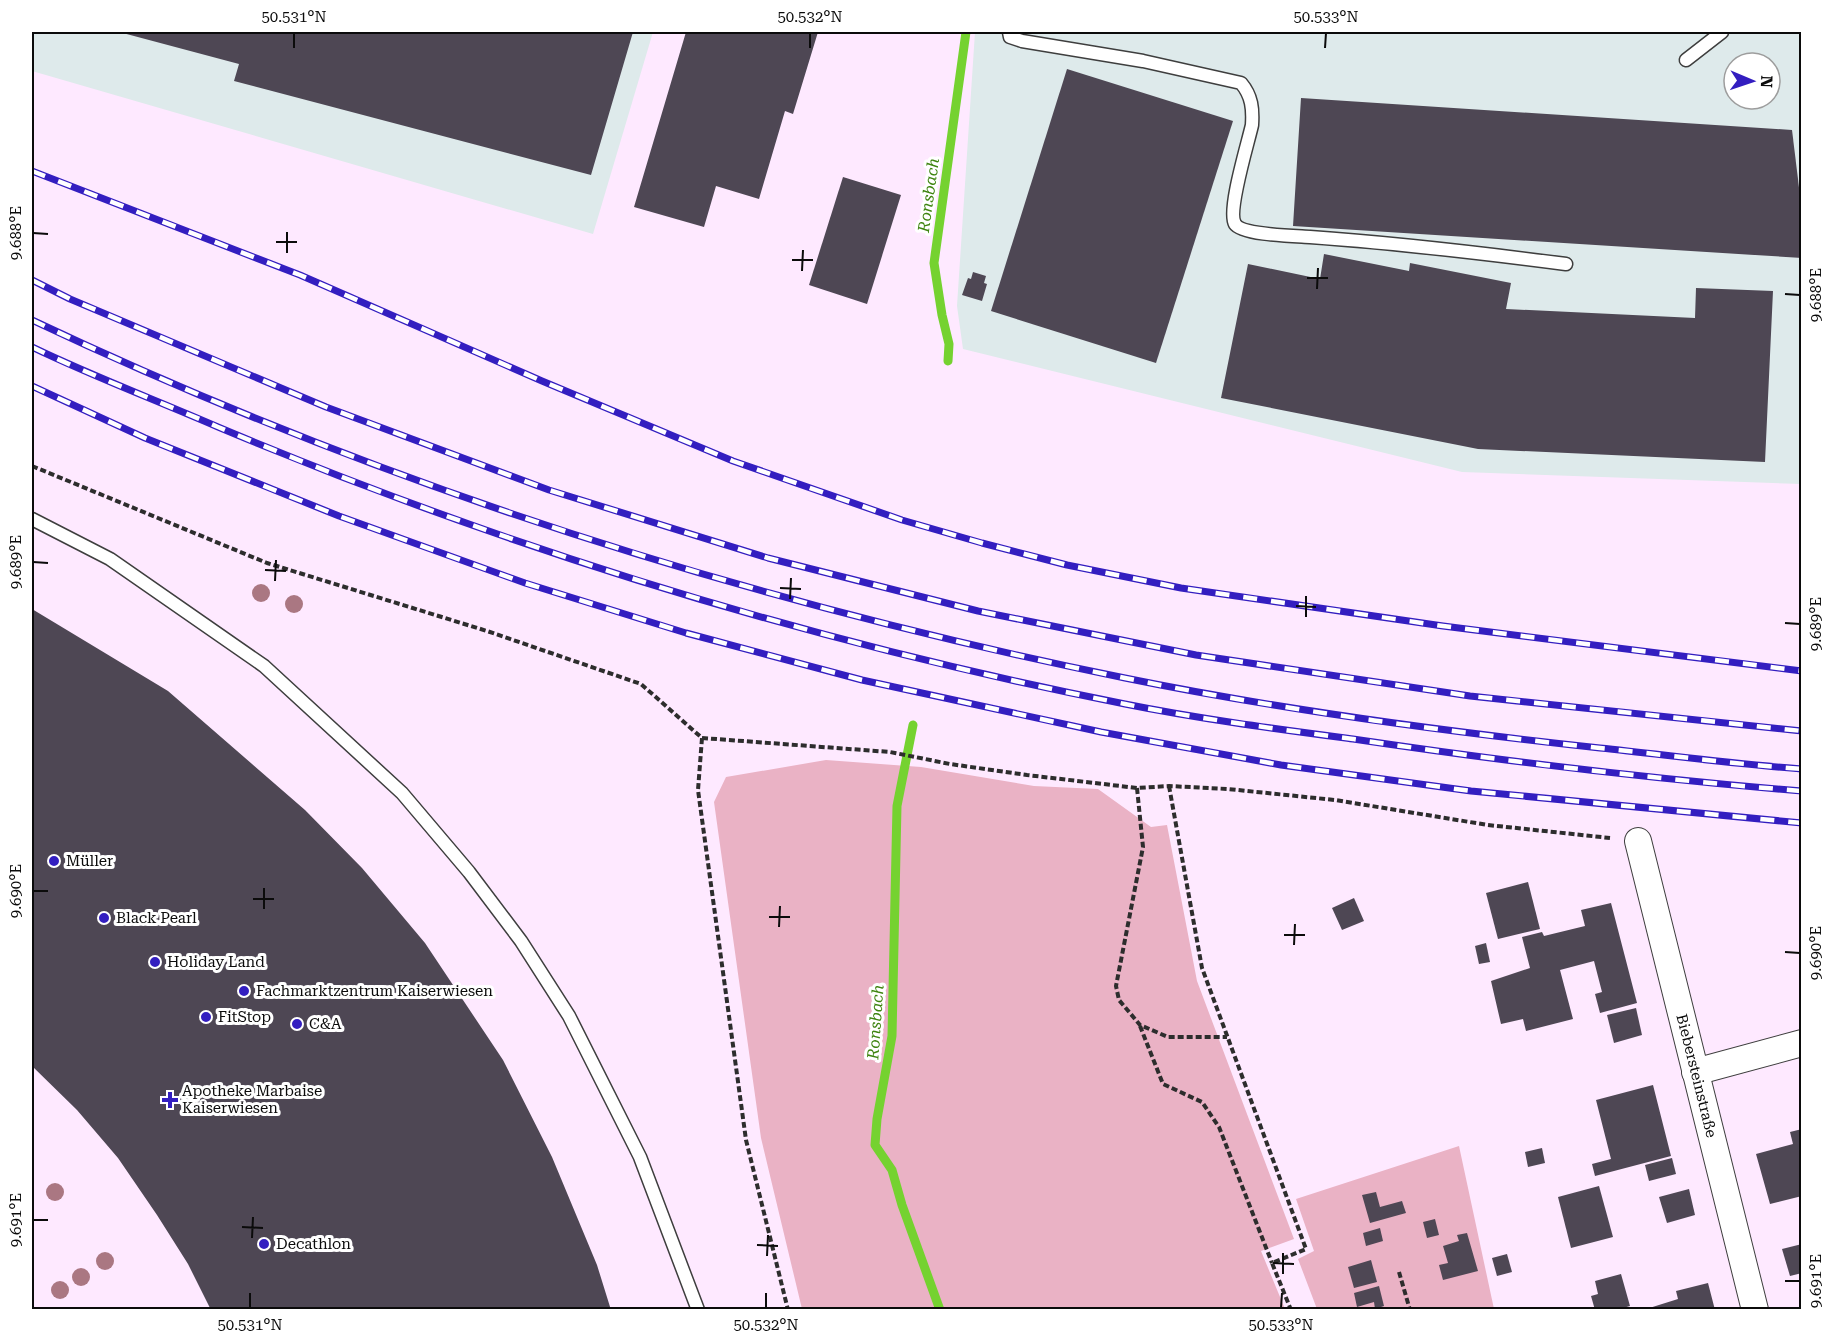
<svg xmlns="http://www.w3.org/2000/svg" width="1833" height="1341" font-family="'Roboto Serif',serif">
<rect width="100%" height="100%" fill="#fee9ff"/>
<g fill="#deeaeb" fill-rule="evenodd">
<path d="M32,32H653L593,234L32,71Z"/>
<path d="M975,32H1801V484L1462,472L963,349L957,306ZM1734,63H1770V99H1734Z"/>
</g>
<g fill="#eab2c5">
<path d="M826,760L921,767L1034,786L1098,789L1151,827L1167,825L1197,981L1294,1239L1261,1251L1285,1309H802L761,1138L714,802L726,777Z"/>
<path d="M1459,1146L1494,1309H1317L1298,1259L1314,1251L1296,1199Z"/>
</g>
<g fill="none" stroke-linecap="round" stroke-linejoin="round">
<g stroke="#75d230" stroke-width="9">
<path d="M948,361L949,344L942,315L934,263L966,32"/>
<path d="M913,725L897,806L892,1036L877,1119L875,1145L892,1170L902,1205L940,1310"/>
</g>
</g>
<g fill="#4e4754">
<path d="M119,32H633L591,175L234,81L239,64Z"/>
<path d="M686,32H818L793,114L785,111L759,199L716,186L704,227L634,207Z"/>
<path d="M1067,69L1233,121L1156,363L991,311Z"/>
<path d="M1301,98L1792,130L1802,212V258L1293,226Z"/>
<path d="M843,177L901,195L867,304L809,285Z"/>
<path d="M1324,254L1409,271L1410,263L1511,283L1506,309L1695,318L1696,288L1773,291L1765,462L1478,449L1221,398L1248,264L1320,279Z"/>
<path d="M973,272L986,276L984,283L987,284L982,301L962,295L968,278L971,279Z"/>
<path d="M32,609L168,691L305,810L362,868L425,943L503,1060L552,1157L597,1265L611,1310H211L188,1264L157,1215L118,1158L77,1110L32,1066Z"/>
<path d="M1528,882L1540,929L1498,939L1486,893Z"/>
<path d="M1354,898L1364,921L1342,930L1332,908Z"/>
<path d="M1611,903L1637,1003L1600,1013L1595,994L1602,992L1594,961L1560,970L1573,1019L1526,1031L1523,1019L1501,1024L1491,981L1530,968L1522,937L1542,932L1544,936L1585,926L1581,910Z"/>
<path d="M1486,943L1490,962L1479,964L1475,946Z"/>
<path d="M1636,1008L1642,1035L1614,1043L1607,1015Z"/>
<path d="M1653,1085L1671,1156L1595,1176L1592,1164L1611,1159L1596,1100Z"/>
<path d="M1802,1129V1196L1770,1204L1756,1154L1793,1144L1790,1132Z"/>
<path d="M1542,1148L1545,1163L1528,1167L1525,1152Z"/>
<path d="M1672,1158L1676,1174L1649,1181L1645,1165Z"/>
<path d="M1599,1186L1613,1237L1571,1248L1558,1197Z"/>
<path d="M1689,1189L1695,1215L1667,1223L1659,1197Z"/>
<path d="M1376,1192L1380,1207L1402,1201L1406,1213L1370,1223L1362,1195Z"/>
<path d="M1435,1219L1439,1235L1427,1238L1423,1222Z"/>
<path d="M1380,1228L1383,1241L1366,1246L1363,1233Z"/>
<path d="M1467,1233L1478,1271L1443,1280L1439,1265L1448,1263L1443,1246L1459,1241L1457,1235Z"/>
<path d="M1802,1244V1273L1790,1276L1782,1249Z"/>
<path d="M1507,1254L1512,1272L1497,1276L1492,1258Z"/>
<path d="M1371,1260L1377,1282L1354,1288L1348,1267Z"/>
<path d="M1621,1274L1630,1306L1616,1310H1595L1591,1296L1598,1294L1595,1281Z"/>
<path d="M1708,1283L1715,1310H1643L1678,1299L1676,1291Z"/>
<path d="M1379,1286L1384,1306L1375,1309L1374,1302L1357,1307L1354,1293Z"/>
</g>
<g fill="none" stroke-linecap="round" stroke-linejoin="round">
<defs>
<g id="service">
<path d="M1009,32L1010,37L1022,41L1143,61L1241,83C1252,96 1253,109 1252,125C1248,143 1227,211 1235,224C1242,235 1296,236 1310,237C1396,243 1481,253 1566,264"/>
<path d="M1686,60L1722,32"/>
<path d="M32,519L110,559L264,666L402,793L469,872L521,941L569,1016L640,1157L698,1310"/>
</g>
<g id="minor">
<path id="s1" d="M1638,841L1755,1310"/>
<path d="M1695,1072L1802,1043"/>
</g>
</defs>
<use href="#service" stroke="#3e3e3e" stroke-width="15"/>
<use href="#minor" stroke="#3e3e3e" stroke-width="28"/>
<g stroke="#2d2d2d" stroke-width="4" stroke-dasharray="6 3" stroke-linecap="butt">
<path d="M32,466L267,563L487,631L641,684L702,738L698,790L746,1140L788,1310"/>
<path d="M702,738L890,752L950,764L1027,775L1137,788L1169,786L1228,789L1335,800L1488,825L1610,838"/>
<path d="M1169,786L1202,968L1306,1249L1272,1263L1291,1310"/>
<path d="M1137,788L1143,847L1116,986L1119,1000L1140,1025L1168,1037H1227"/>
<path d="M1140,1026L1163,1084L1202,1102L1219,1127L1272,1263"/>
<path d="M1399,1272L1410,1310"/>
</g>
<use href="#service" stroke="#fff" stroke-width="12"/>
<use href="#minor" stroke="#fff" stroke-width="26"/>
<defs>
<g id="rail">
<path d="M32,171L300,275L542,381L733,461L902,520L982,543L1067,565L1181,588L1443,626L1802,671"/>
<path d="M32,280L70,299L326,407L549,490L768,558L978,611L1196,655L1470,696L1802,731"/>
<path d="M32,320C379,484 749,602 1125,678C1282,710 1441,731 1600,748C1667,755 1734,764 1802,769"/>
<path d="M32,347C92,376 156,400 218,427C509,549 815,643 1125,704C1200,719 1277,729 1353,739C1502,761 1652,779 1802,791"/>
<path d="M32,386L145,438L339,516L525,583L686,633L862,680L1101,732L1281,765L1471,791L1802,823"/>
</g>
</defs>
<use href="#rail" stroke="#331ec0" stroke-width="7"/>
<use href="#rail" stroke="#fff" stroke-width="4.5" stroke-dasharray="14" stroke-linecap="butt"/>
</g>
<g fill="#aa7782">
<circle cx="261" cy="593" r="9"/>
<circle cx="294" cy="604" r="9"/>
<circle cx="55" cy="1192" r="9"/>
<circle cx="105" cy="1261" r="9"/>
<circle cx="81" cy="1277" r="9"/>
<circle cx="60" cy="1290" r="9"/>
</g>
<path fill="none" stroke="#0b0b0b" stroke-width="2" d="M294,48V33M810,48V33M1325,48L1326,33M33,233L48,234M276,242H297M287,253V232M792,260H813M802,271L803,250M1307,278H1328M1317,289L1318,268M1785,294L1800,295M33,562L48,563M265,570L286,571M275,581L276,560M780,588L801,589M790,599L791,578M1296,606L1316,607M1306,617V596M1785,623L1800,624M33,891H48M253,899H274M264,909V888M769,917H790M779,927L780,906M1284,935H1305M1294,945L1295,924M1785,952L1800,953M33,1220H48M242,1227L263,1228M252,1238L253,1217M757,1245L778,1246M767,1256L768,1235M1273,1263L1294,1264M1283,1274V1253M1785,1281H1800M250,1308V1293M766,1308V1293M1281,1308L1282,1293"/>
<g fill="#331ec0" stroke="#fff" stroke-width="2">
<circle cx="54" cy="861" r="6"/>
<circle cx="104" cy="918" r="6"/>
<circle cx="155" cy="962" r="6"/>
<circle cx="244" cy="991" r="6"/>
<circle cx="206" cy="1017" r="6"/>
<circle cx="297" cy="1024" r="6"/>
<path d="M167 1091h6v6h6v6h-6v6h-6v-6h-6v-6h6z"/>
<circle cx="264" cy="1244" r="6"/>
</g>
<g text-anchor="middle" stroke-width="6" stroke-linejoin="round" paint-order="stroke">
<g font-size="15" fill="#0b0b0b" stroke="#fff" text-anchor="start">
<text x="66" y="866">Müller</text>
<text x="116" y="923">Black Pearl</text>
<text x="167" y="967">Holiday Land</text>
<text x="256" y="996">Fachmarktzentrum Kaiserwiesen</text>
<text x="218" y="1022">FitStop</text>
<text x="309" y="1029">C&amp;A</text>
<text x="182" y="1096">Apotheke Marbaise<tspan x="182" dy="17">Kaiserwiesen</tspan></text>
<text x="276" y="1249">Decathlon</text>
</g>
<g font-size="15" fill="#0b0b0b" stroke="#fff">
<text dy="5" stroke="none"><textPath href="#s1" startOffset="242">Biebersteinstraße</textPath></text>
</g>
<g font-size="16" font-style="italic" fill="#3e8410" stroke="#fff">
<text transform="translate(928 195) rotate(-82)" y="6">Ronsbach</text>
<text transform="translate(875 1022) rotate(-86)" y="6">Ronsbach</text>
</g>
</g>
<rect width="1833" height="1341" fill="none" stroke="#ffffff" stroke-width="66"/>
<g transform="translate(1752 81) rotate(92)"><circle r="28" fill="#ffffff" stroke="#9d9d9d" stroke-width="1.5"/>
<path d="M0-4.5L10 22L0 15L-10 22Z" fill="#331ec0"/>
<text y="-9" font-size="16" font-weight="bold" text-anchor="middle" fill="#0b0b0b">N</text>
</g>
<rect x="33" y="33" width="1767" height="1275" fill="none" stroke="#0b0b0b" stroke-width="2"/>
<g font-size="15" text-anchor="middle" fill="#0b0b0b">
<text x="294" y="22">50.531°N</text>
<text x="810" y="22">50.532°N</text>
<text x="1326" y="22">50.533°N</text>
<text transform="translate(16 233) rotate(-90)" y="5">9.688°E</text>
<text transform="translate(1816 295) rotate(-90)" y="5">9.688°E</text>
<text transform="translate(16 562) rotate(-90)" y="5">9.689°E</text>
<text transform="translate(1816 624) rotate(-90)" y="5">9.689°E</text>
<text transform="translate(16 891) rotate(-90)" y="5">9.690°E</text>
<text transform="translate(1816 953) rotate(-90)" y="5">9.690°E</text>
<text transform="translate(16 1220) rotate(-90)" y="5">9.691°E</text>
<text transform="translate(1816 1281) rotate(-90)" y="5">9.691°E</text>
<text x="250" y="1330">50.531°N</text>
<text x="766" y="1330">50.532°N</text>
<text x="1281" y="1330">50.533°N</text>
</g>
</svg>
